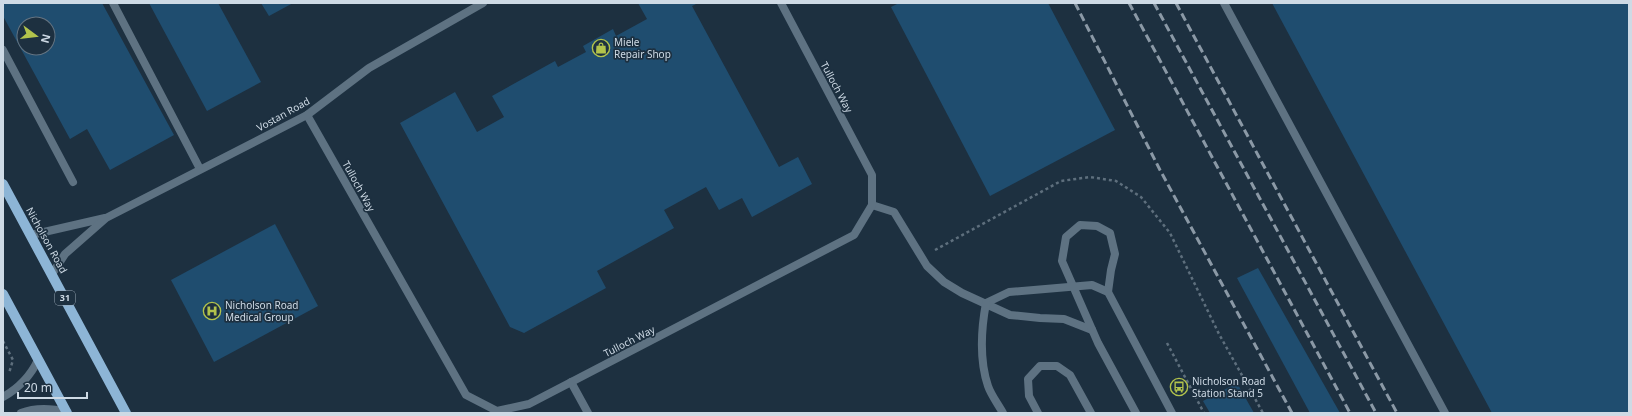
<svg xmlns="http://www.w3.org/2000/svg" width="1632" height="416" font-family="'Noto Sans',sans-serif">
<rect width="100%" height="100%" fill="#1d3040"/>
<g fill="#1f4d6f" fill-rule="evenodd">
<path d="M3,3H102L174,135L110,170L87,129L70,139L3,16ZM24,24H48V48H24Z"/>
<path d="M149,3H218L261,82L207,111Z"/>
<path d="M261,3H293L269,16Z"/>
<path d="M638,3H698L692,6L779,167L798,157L812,184L752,217L742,198L719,210L706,187L664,210L674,228L597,271L606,288L524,333L510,327L400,123L455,92L477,132L504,117L492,96L555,61L558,67L586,52L583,46L613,29L616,36L647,19Z"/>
<path d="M899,3H1048L1115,130L990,196L891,7Z"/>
<path d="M1272,3H1629V413H1492Z"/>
<path d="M275,224L318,306L214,362L171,280Z"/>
<path d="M1258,268L1340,413H1310L1237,278Z"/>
<path d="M1237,383L1254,413H1210L1203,401Z"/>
</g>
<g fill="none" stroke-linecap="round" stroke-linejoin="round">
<g stroke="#5e6f7d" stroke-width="2.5" stroke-dasharray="3 3" stroke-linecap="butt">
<path d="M935,250L1061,181L1090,177L1116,181L1141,197L1170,233L1219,334L1263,413"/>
<path d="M3,341L13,360L9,373"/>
<path d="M1167,343L1204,413"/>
</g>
<g stroke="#5e7282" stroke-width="8">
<path d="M113,3L200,169"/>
<path d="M1224,3L1445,413"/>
<path d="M3,50L73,182"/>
<path d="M872,205L894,212L927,266L944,282L962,293L1010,315L1040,318L1064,319L1092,330"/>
<path d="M1108,292L1111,270L1115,254L1110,233L1097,226L1080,225L1066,237L1062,261L1098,343L1136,413"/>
<path d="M986,303L1009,292L1092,285L1108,292L1172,413"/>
<path d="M986,303C981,330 979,359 988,386C991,395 998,404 1003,413"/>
<path d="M571,382L588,413"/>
<path d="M1038,413L1029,396L1028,379L1040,366H1057L1070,375L1091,413"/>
</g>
<g stroke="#5e7282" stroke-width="8">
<path d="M307,115L466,395L497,411L529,404L854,235L872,205V175L781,3"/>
<path d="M31,235L105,218"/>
<path d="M52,274L65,254L106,218L307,115L369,68L483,3"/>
<path d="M3,397C19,388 30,377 38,360"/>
<path d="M21,413C36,407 51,408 67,412"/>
</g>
<g stroke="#8db5d6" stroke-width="10">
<path d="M3,184L126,413"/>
<path d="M3,294L67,413"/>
</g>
<g stroke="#8b99a6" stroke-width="3" stroke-dasharray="8 4" stroke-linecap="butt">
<path d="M1075,3L1160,170L1292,413"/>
<path d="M1129,3L1350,413"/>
<path d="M1154,3L1376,413"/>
<path d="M1176,3L1397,413"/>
</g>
</g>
<defs>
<symbol id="shop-ring" viewBox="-11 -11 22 22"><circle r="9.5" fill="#1d3040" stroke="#b2c34c" stroke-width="1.5"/><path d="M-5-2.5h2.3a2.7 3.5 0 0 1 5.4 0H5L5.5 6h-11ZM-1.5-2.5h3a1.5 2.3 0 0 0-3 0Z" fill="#b2c34c"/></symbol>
<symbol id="hospital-ring" viewBox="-11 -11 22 22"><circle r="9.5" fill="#1d3040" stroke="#b2c34c" stroke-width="1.5"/><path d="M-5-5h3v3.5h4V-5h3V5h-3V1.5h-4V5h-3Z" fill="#b2c34c"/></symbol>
<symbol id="bus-ring" viewBox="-11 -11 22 22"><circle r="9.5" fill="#1d3040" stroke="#b2c34c" stroke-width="1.5"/><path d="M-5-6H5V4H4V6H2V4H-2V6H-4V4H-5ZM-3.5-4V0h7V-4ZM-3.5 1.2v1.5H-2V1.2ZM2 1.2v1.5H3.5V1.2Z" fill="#b2c34c"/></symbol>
</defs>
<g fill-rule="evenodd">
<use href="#shop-ring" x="591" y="38" width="20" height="20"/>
<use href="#hospital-ring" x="202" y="301" width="20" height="20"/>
<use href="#bus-ring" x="1169" y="377" width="20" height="20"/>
</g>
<g text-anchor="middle" stroke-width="3.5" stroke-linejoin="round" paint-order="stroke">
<rect fill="#1d3040" stroke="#99a7b4" stroke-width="1" x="55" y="291" width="20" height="14" rx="3"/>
<g font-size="9" font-weight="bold" fill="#cedae5">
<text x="65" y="301">31</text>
</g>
<g font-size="10" fill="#cedae5" stroke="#1d3040" text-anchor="start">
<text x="614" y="46">Miele<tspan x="614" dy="12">Repair Shop</tspan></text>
<text x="225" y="309">Nicholson Road<tspan x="225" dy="12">Medical Group</tspan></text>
<text x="1192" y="385">Nicholson Road<tspan x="1192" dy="12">Station Stand 5</tspan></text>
</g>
<g font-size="10" fill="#cedae5" stroke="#1d3040">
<text transform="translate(837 87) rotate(62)" y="4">Tulloch Way</text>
<text transform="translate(283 114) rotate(-29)" y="4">Vostan Road</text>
<text transform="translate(359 186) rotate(61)" y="4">Tulloch Way</text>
<text transform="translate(47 240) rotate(61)" y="4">Nicholson Road</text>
<text transform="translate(629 341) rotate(-27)" y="4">Tulloch Way</text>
</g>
</g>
<rect width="1632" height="416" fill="none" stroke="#cedae5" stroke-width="8"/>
<g transform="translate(36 36) rotate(105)"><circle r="19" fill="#1d3040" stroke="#647482"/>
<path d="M0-3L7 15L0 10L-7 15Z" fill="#b2c34c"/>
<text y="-6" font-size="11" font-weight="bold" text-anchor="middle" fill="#cedae5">N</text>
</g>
<path d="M18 392v6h69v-6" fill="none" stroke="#cedae5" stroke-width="2"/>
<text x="24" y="392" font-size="12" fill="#cedae5" stroke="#1d3040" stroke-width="3" paint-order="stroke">20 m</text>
</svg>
